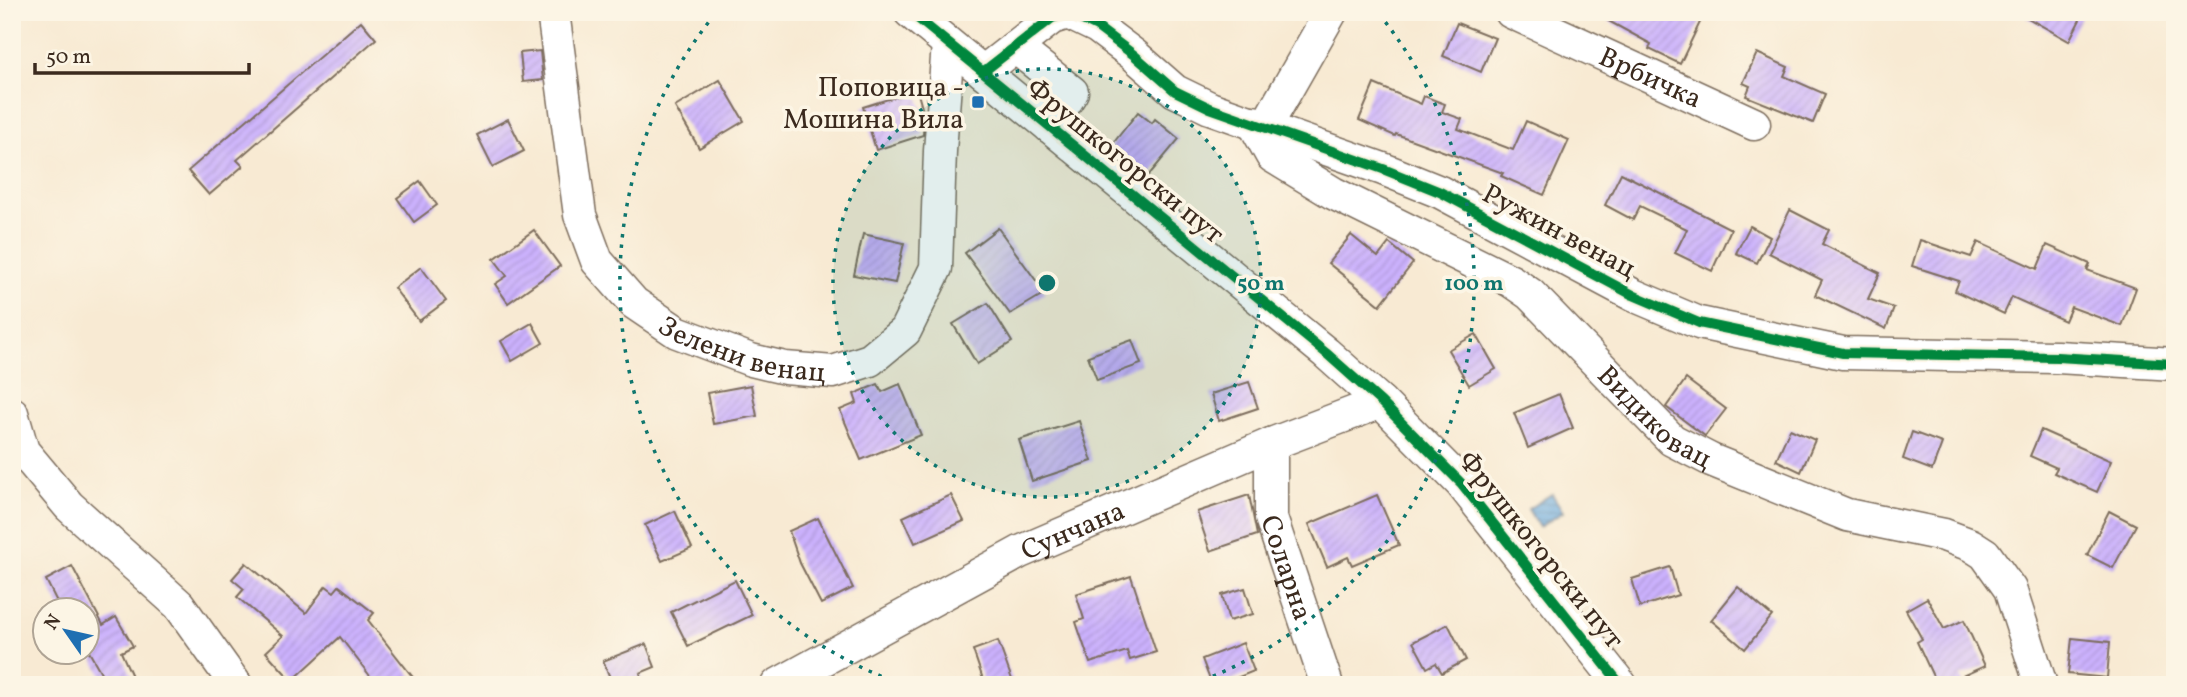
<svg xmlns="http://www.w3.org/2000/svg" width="2187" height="697" font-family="Vollkorn,serif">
<defs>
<pattern id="water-rules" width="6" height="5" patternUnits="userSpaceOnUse" patternTransform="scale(1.75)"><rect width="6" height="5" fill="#6cabdf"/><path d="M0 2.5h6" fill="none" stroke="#5a8bb4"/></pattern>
<pattern id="building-hatch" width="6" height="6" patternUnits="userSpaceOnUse" patternTransform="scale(1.75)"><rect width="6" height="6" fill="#cbb1fd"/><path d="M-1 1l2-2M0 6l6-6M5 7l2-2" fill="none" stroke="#af98d8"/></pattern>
</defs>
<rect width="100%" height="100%" fill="#fcf5e5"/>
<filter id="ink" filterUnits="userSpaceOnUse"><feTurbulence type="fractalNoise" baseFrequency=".0143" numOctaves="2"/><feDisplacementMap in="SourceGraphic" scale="14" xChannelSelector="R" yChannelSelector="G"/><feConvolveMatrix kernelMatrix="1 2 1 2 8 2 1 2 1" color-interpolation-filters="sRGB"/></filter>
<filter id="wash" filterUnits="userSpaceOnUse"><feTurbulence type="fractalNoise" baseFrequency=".00686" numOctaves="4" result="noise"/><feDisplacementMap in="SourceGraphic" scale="28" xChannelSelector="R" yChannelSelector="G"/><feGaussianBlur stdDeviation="1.57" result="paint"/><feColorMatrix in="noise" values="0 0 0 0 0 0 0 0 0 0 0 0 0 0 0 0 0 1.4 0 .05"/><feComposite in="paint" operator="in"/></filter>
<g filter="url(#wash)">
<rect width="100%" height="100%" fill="#f8ead3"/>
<path fill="url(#water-rules)" stroke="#546a7e" stroke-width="2" d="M1552,494L1563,512L1539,527L1528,509Z"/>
<g id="blocks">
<g fill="url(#building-hatch)">
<path d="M1592,12H1705L1680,64L1649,49L1651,44Z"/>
<path d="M2017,12H2084L2069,41Z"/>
<path d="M361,21L376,39L237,160L243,166L209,195L188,171Z"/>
<path d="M1457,23L1495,38L1481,72L1443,56Z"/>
<path d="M540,51L543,80L523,82L520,53Z"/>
<path d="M1757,53L1788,67L1784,76L1825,94L1813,123L1746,96L1750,86L1743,83Z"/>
<path d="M720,80L744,121L699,148L675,107Z"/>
<path d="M1374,84L1421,104L1424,96L1445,104L1442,112L1462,119L1458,129L1513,150L1526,121L1569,140L1544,195L1501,176L1503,173L1396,134L1395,136L1359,120Z"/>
<path d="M917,90L924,115L923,135L876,150L863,107Z"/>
<path d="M1138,112L1152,123L1155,119L1179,139L1148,176L1111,146Z"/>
<path d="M508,119L524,151L493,167L477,135Z"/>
<path d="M1621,173L1731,229L1712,271L1675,253L1687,229L1640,206L1633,220L1605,205Z"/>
<path d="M420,181L437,205L414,222L397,198Z"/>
<path d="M1790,210L1829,230L1822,244L1880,273L1868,299L1894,308L1886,329L1815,295L1822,280L1769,253Z"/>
<path d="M1750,226L1770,237L1757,263L1736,253Z"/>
<path d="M998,228L1045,293L1010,314L965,253Z"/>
<path d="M534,230L560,266L508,303L495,284L507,276L494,259Z"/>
<path d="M863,234L904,243L895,283L854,275Z"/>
<path d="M1351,235L1378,257L1389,243L1413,263L1380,305L1328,263Z"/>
<path d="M1920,240L1971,257L1978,242L2037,269L2047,245L2090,264L2087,270L2136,288L2122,326L2071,307L2065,321L2012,297L2004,314L1955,291L1959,281L1912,266Z"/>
<path d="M421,267L446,301L419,321L394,288Z"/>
<path d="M988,303L1012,342L977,364L953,324Z"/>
<path d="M532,323L543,343L512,361L501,341Z"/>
<path d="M1476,334L1496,369L1469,385L1448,350Z"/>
<path d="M1132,340L1141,364L1097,380L1088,356Z"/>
<path d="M1686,379L1726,409L1705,436L1666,407Z"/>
<path d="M1249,382L1258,408L1219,421L1211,394Z"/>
<path d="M878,384L882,392L900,384L921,435L861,460L840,410L857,403L854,394Z"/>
<path d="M751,385L757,416L713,424L707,393Z"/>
<path d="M1559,394L1573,428L1528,448L1514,413Z"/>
<path d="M1079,421L1092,461L1032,481L1019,440Z"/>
<path d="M1790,429L1815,440L1801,472L1776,460Z"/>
<path d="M2041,430L2111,461L2097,492L2054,473L2057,468L2030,456Z"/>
<path d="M1912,432L1942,443L1932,470L1903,459Z"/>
<path d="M951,495L964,521L915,543L903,517Z"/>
<path d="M1249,495L1257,535L1210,551L1197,512Z"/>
<path d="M1377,495L1399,545L1352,565L1348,557L1327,567L1309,524Z"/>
<path d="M675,511L692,548L662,561L645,525Z"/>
<path d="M2109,511L2136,525L2113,568L2087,555Z"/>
<path d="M818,518L853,588L821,604L800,563L789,531Z"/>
<path d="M246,563L306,613L326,586L334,592L339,586L374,613L368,620L419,685H377L340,637L292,681L266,652L283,636L237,597L244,589L232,579Z"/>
<path d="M72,566L103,625L116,617L133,646L121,652L136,685H108L88,650V610H61L46,580Z"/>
<path d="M1670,567L1678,595L1640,607L1632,579Z"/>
<path d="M1131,576L1156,652L1130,660L1127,651L1090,663L1076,622L1084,619L1076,594Z"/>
<path d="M735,580L752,615L688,646L671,612Z"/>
<path d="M1738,587L1772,616L1745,649L1711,620Z"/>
<path d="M1245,588L1253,614L1229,621L1222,595Z"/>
<path d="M1927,598L1944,629L1964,620L1985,666L1960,677L1964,685H1937L1917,642L1922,639L1906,610Z"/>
<path d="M1448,624L1466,660L1442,673L1436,663L1427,668L1413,642Z"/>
<path d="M2072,638L2110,642L2107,678L2068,674Z"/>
<path d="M998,641L1014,685H985L973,650Z"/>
<path d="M1243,643L1254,671L1219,685H1212L1202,659Z"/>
<path d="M646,644L655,667L640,673L644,685H613L603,661Z"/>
</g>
</g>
</g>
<g filter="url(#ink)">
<use href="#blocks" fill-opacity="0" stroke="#7d6d5d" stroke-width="2"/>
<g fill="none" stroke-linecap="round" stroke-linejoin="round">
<defs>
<g id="minor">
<path id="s1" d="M553,12L580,215L597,261L634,303L677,332L751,360L785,368L833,372L870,360L905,331L936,268L940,151L948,44"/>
<path d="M910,12L1326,353L1381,402L1461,483L1621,685"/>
<path id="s2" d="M1511,12L1754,124"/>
<path d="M1015,47L1072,92L1050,127"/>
<path d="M983,72L1052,18L1068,13L1097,27L1134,55L1175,91L1210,108L1383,169L1440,192L1633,295L1699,323L1843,353L2057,357L2175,364"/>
<path id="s3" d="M1253,122L1272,156L1333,193L1511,281L1530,294L1672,440L1711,460L1847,515L1944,535L1971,545L1985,554L2010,589L2041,685"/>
<path d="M1266,126L1331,12"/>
<path d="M12,413L23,451L69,506L179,605L236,685"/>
<path id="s4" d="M1271,444V518L1327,685"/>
<path id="s5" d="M777,685L1020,552L1271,444L1381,402"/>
</g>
</defs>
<use href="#minor" stroke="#7d6d5d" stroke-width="35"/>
<use href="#minor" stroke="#fff" stroke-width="32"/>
<defs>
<g id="cycleway">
<path d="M910,12L1326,353L1381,402L1461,483L1621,685"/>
<path d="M983,72L1052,18L1068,13L1097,27L1134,55L1175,91L1210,108L1383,169L1440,192L1633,295L1699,323L1843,353L2057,357L2175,364"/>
</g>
</defs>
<use href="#cycleway" stroke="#fcf5e5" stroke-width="15"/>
<use href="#cycleway" stroke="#00873e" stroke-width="10"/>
</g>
</g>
<circle cx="1047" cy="283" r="214" fill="#0f766e" fill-opacity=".12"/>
<g fill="none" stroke="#0f766e" stroke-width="3.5" stroke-dasharray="3.5 7">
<circle cx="1047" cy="283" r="214"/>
<path d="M901 684A427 427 0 0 1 715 14M1379 14A427 427 0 0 1 1193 684"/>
</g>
<rect fill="#1f6fb2" stroke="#fcf5e5" stroke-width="2.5" x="971" y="95" width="14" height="14" rx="3.5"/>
<g text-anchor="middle" stroke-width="7" stroke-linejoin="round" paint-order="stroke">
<g font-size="28" fill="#3b2a1e" stroke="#fcf5e5">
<text dy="10" stroke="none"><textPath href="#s2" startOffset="154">Врбичка</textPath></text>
<text transform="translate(1126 160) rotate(39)" y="10">Фрушкогорски пут</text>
<text transform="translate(1560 230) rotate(28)" y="10">Ружин венац</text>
<text dy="10" stroke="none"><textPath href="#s1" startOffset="430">Зелени венац</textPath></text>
<text dy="10" stroke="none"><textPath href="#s3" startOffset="508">Видиковац</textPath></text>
<text dy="10" stroke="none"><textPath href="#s5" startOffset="334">Сунчана</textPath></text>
<text transform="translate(1542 549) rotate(51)" y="10">Фрушкогорски пут</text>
<text dy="10" stroke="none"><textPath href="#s4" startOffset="126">Соларна</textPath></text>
</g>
<g font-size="28" fill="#3b2a1e" stroke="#fcf5e5" text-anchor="end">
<text x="964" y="96">Поповица -<tspan x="964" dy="32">Мошина Вила</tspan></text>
</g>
</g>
<circle cx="1047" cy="283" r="10" fill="#0f766e" stroke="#fcf5e5" stroke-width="3.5"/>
<g font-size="21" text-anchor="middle" font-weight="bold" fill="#0f766e" stroke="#fcf5e5" stroke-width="7" stroke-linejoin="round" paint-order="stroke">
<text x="1261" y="290">50 m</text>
<text x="1474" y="290">100 m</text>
</g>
<rect width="2187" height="697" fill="none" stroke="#fcf5e5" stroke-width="42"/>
<g transform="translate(66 631) rotate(304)"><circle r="33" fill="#fcf5e5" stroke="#afa495" stroke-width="2"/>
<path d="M0-5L12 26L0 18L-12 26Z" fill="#1f6fb2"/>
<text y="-10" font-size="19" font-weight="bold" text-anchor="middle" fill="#3b2a1e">N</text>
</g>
<path d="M35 63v10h214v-10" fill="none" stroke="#3b2a1e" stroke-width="3.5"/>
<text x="46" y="63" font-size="21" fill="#3b2a1e" stroke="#fcf5e5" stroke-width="5" paint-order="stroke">50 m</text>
</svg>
